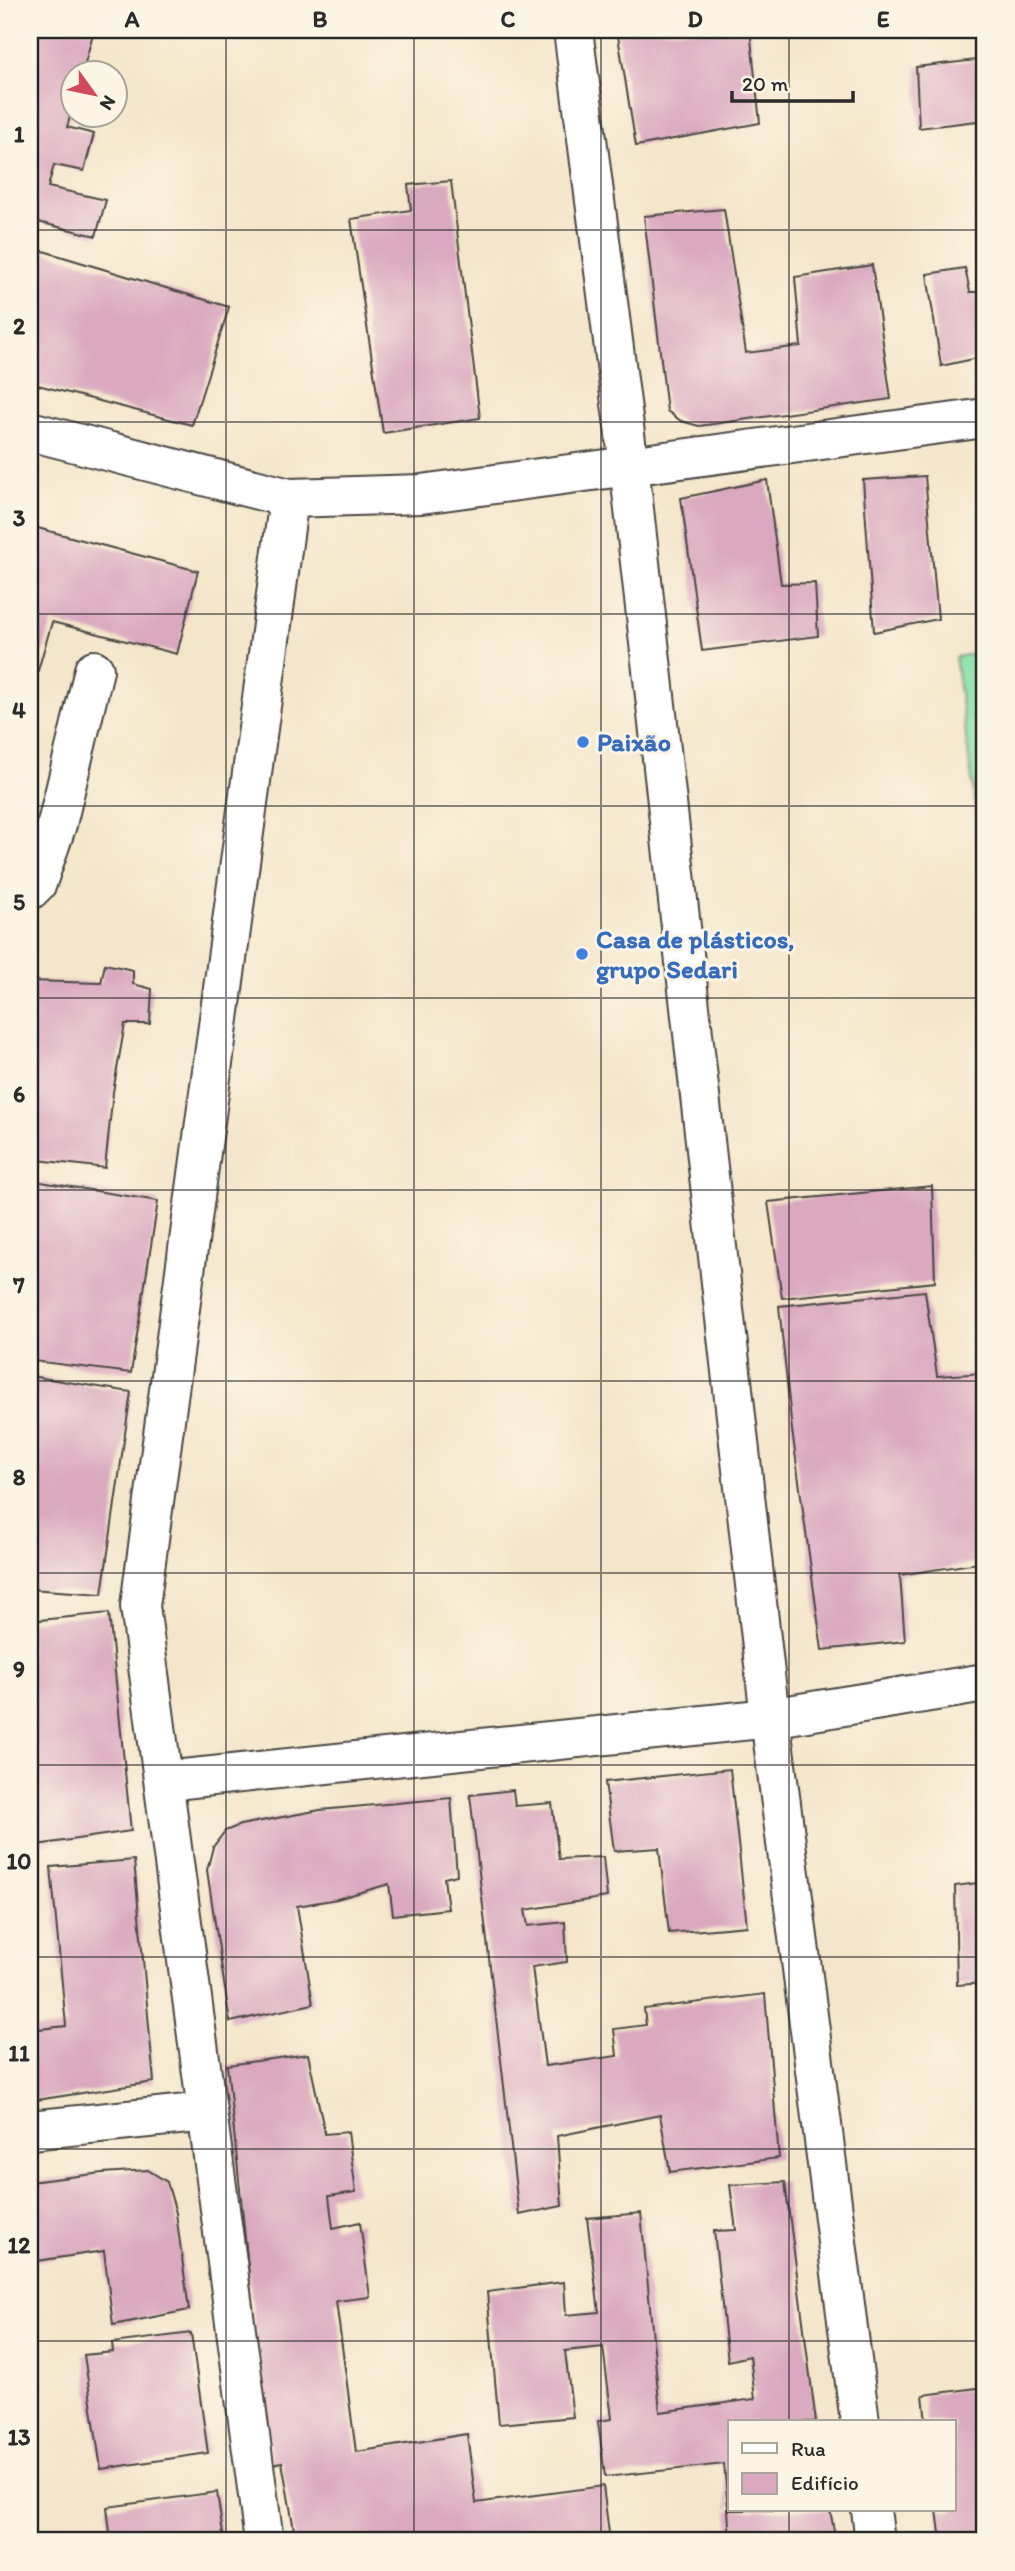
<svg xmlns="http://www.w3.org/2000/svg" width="1015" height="2571" font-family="Itim,sans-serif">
<rect width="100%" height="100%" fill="#fcf5e5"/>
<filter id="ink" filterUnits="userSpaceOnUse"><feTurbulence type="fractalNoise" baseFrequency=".0143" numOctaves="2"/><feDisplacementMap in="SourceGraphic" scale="14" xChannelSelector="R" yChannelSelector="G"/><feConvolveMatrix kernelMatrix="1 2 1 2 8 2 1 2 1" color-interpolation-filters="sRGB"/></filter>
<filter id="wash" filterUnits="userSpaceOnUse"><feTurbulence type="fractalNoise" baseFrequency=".00686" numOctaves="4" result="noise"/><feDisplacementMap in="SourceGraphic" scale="28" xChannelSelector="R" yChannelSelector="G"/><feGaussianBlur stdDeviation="1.57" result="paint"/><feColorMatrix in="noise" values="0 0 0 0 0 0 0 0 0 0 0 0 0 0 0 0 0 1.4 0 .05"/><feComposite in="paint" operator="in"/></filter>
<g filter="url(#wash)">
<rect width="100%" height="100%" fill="#f4e6ca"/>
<path fill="#86dfa5" stroke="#588568" stroke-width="2" d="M985,652V824L978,825L955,657Z"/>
<g id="blocks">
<g fill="#daa9c0">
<path d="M30,30H94L82,74H74V103L67,127L94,134L84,171L54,165L48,187L106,200L96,236L38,222L30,247L229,307L192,425L30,383Z"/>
<path d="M617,30H750L760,123L636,146Z"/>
<path d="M985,59V120L919,128L916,67Z"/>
<path d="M451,181L480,418L383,433L351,219L411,210L408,185Z"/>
<path d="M724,209L746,353L801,346L795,277L872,265L891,399L699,426L681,421L667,411L644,216Z"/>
<path d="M965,268L970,292H985V342L977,343L978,358L941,366L927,274Z"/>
<path d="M925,476L938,619L874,632L863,480Z"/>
<path d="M767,480L781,584L815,583L818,636L702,651L681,498Z"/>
<path d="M30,526L198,571L177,654L52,622L30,698Z"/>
<path d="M105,964L133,970V984L152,989L150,1024H125L113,1092L105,1168L30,1159V981L101,983Z"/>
<path d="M35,1181L158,1201L131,1373L33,1361L35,1348L30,1347V1217Z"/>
<path d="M932,1186L935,1282L782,1298L768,1202Z"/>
<path d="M925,1291L937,1376L985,1373V1562L900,1575L905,1641L822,1650L792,1430L779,1306Z"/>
<path d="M30,1376L131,1392L102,1594L30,1589L33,1564H30Z"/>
<path d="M109,1613L131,1831L30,1846V1621Z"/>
<path d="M730,1769L747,1926L669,1933L659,1848L614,1851L605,1782Z"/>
<path d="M513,1790L515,1806L552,1803L559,1859L603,1857L607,1897L525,1910L528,1926L565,1922L567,1962L532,1967L545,2066L617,2056L614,2029L646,2025L644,2009L765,1994L779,2158L670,2172L660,2115L557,2136L562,2206L519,2215L470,1795Z"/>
<path d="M451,1798L457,1875L444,1878L448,1909L393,1915L389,1884L337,1899L297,1906L313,2004L230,2022L207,1870L213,1847L225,1831L240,1825L320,1810Z"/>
<path d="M134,1860L154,2082L30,2101V2030L66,2026L51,1867Z"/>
<path d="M985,1882V1983L957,1985L955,1886Z"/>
<path d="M308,2054L325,2134L348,2132L356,2192L329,2196L333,2228L360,2222L370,2297L336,2301L356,2452L467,2434L476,2503L603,2486L610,2541H296L282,2462L272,2464L253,2313L227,2065Z"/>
<path d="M148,2170L167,2182L176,2213L189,2310L113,2325L104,2251L30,2262V2182L102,2173Z"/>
<path d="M785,2182L816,2422H730V2508H728L724,2464L605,2477L598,2421L612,2419L603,2347L565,2351L573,2417L499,2424L487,2292L564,2282L566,2315L599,2312L587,2218L641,2213L660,2412L755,2399L750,2356L728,2361L714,2231L736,2230L730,2185Z"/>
<path d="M191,2333L208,2453L101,2469L84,2355L113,2352L112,2343Z"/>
<path d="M985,2387V2541H941L937,2510H954V2422H926L923,2395Z"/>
<path d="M217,2492L224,2541H111L107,2507Z"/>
<path d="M728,2510H830L836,2541H730Z"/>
</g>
</g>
</g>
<g filter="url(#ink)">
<use href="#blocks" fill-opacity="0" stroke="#494743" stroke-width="2"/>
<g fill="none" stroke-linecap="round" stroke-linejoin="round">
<defs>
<g id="minor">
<path d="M573,30L629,465L770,1718L860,2422"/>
<path d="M30,431L289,498L421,494L985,418"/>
<path d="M30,890L37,883L57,824L94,670"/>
<path d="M164,1781L770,1718L985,1683"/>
<path d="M30,2130L207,2112"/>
<path d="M871,2510L875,2541"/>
<path d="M264,2541L140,1606L289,498"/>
</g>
</defs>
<use href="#minor" stroke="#494743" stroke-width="42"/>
<use href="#minor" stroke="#fff" stroke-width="38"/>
</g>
</g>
<path fill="none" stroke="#2b2b2b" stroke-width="2" stroke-opacity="0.55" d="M226,30V2541M414,30V2541M601,30V2541M789,30V2422M30,230H985M30,422H985M30,614H985M30,806H985M30,998H985M30,1190H985M30,1381H985M30,1573H985M30,1765H985M30,1957H985M30,2149H985M30,2341H985M789,2510V2541"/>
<g fill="#3f7fe0" stroke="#fcf5e5" stroke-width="2.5">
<circle cx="583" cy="742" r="7"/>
<circle cx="582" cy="954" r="7"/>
</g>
<g text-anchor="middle" stroke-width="6" stroke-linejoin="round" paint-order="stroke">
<g font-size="26" font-weight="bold" fill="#366cbe" stroke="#fcf5e5" text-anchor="start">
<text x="597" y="751">Paixão</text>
<text x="596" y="948">Casa de plásticos,<tspan x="596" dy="30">grupo Sedari</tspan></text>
</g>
</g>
<rect width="1015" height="2571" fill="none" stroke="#fcf5e5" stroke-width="77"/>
<rect x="728" y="2420" width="228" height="91" fill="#fcf5e5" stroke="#a8a49b" stroke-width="2"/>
<rect x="742" y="2443" width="35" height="10" fill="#ffffff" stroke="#a8a49b" stroke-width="2"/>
<text x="791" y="2456" font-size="21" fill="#2b2b2b">Rua</text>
<rect x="742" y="2473" width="35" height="21" fill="#daa9c0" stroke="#a8a49b" stroke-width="2"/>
<text x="791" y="2490" font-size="21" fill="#2b2b2b">Edifício</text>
<g transform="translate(94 94) rotate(123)"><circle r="33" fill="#fcf5e5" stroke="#a8a49b" stroke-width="2"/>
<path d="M0-5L12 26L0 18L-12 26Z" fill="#d1495b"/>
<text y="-10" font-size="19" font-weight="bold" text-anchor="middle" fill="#2b2b2b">N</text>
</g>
<path d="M732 91v10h121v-10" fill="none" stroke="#2b2b2b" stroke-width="3.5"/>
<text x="742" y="91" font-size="21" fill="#2b2b2b" stroke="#fcf5e5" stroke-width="5" paint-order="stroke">20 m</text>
<rect x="38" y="38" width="938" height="2494" fill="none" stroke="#2b2b2b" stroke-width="2.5"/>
<g font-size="23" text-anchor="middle" font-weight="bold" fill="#2b2b2b">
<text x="132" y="27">A</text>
<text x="320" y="27">B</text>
<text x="508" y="27">C</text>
<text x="695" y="27">D</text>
<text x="883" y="27">E</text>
<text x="19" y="142">1</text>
<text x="19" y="334">2</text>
<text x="19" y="526">3</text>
<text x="19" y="718">4</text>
<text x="19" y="910">5</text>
<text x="19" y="1102">6</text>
<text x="19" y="1293">7</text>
<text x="19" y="1485">8</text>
<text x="19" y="1677">9</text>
<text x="19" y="1869">10</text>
<text x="19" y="2061">11</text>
<text x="19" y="2253">12</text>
<text x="19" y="2445">13</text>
</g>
</svg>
